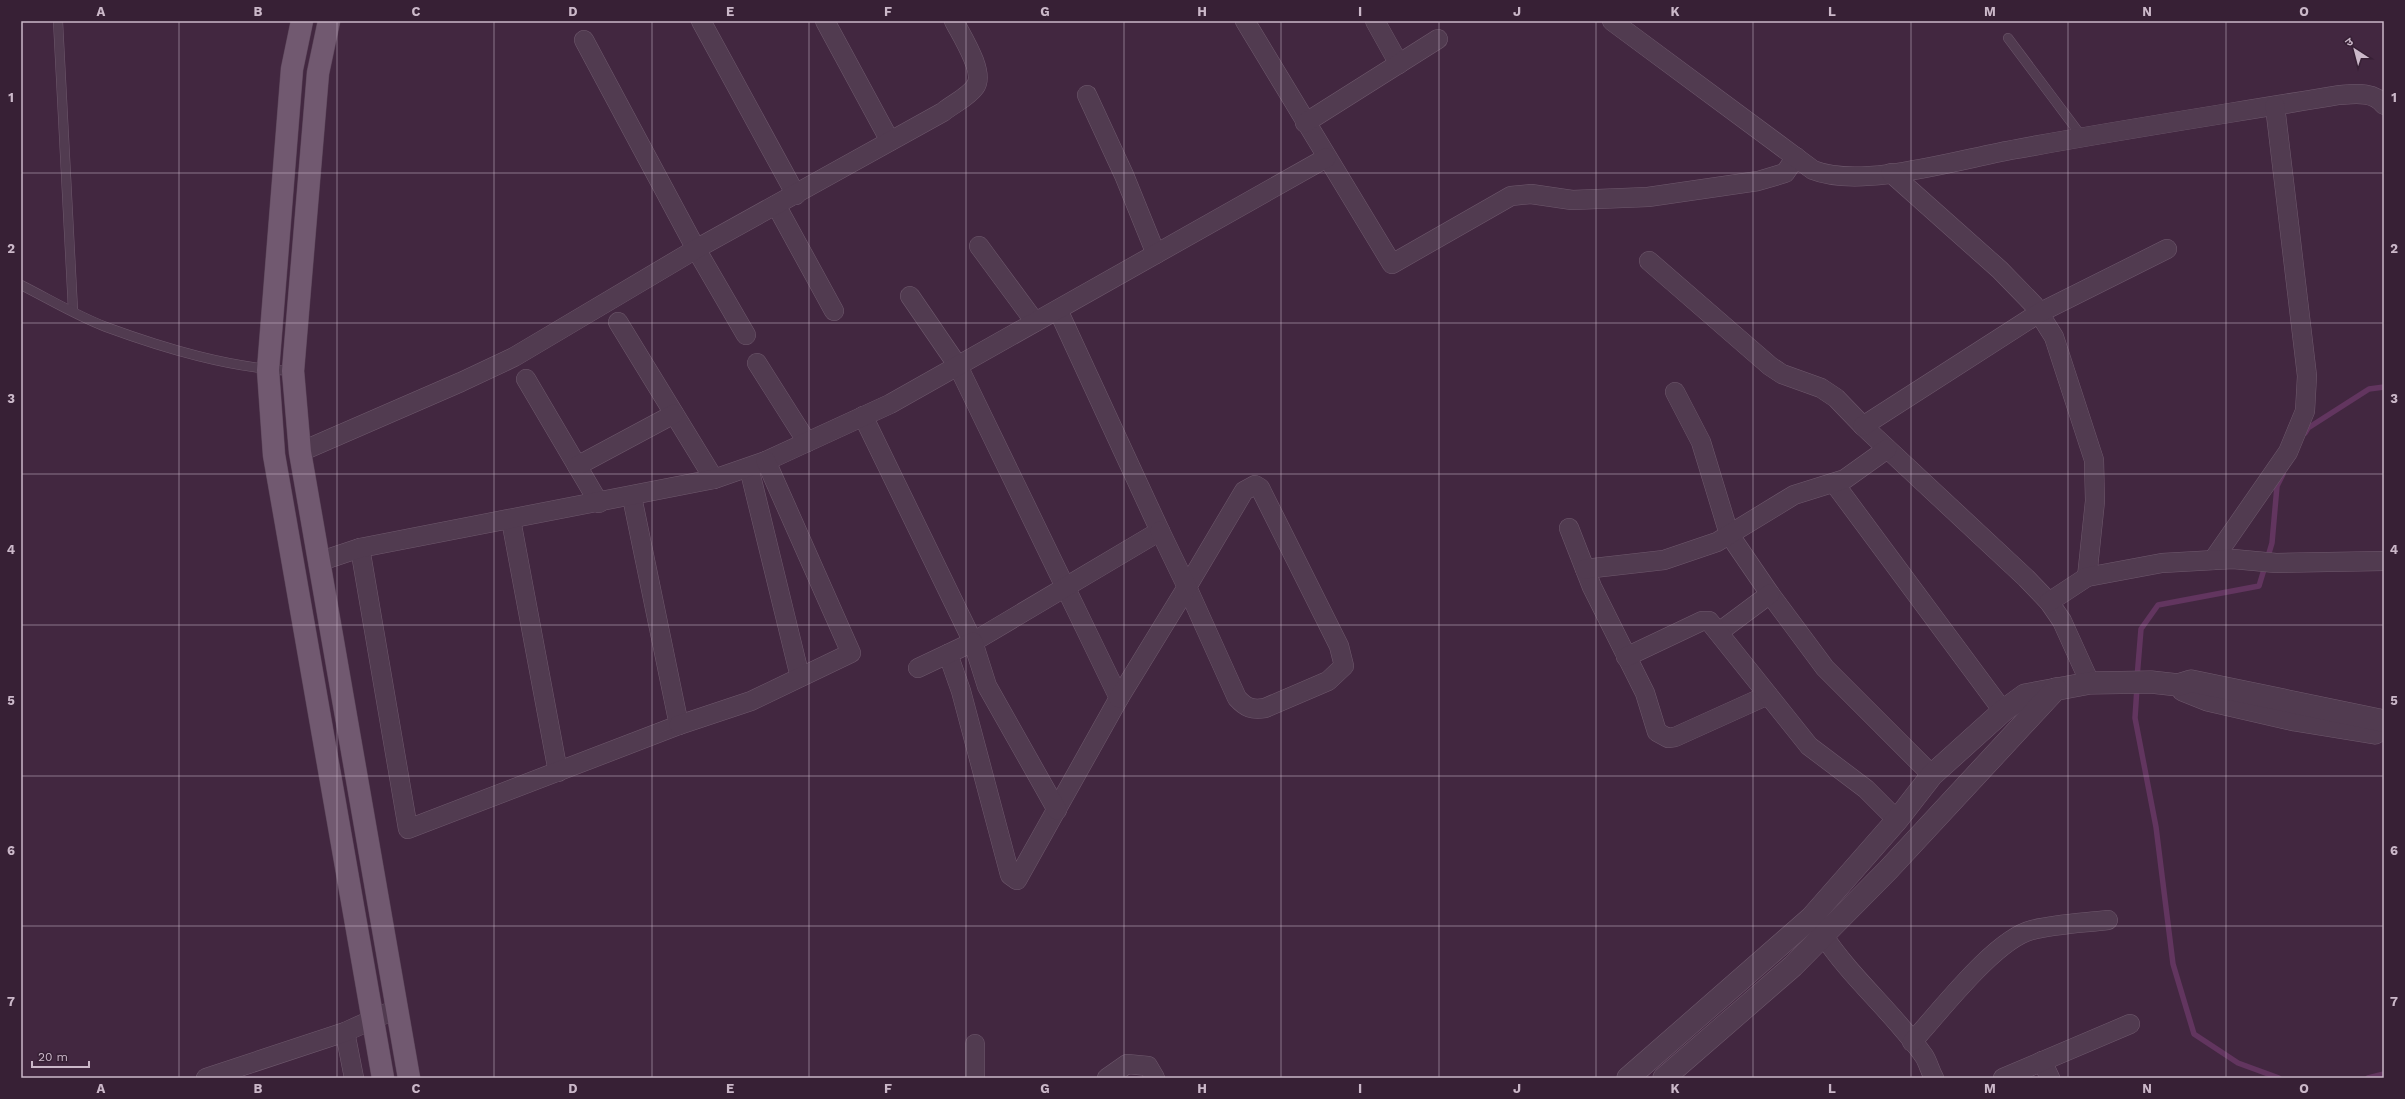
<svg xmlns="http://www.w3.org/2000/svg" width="2405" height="1099" font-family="'Work Sans','Noto Sans Devanagari',sans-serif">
<rect width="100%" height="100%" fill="#422740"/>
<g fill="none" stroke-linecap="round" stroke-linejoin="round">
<g stroke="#62355f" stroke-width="5.5">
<path d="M2305,433L2308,428L2369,389L2384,387"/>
<path d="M2137,678L2141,629L2158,605L2259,586L2272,543L2277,486L2283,474"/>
<path d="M2137,687L2135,718L2156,827L2173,964L2194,1034L2238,1063L2279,1078"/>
<path d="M2368,1078L2384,1074"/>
</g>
<defs>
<g id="service">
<path d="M58,21L73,310"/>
<path d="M2008,38L2083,138"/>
<path d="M21,285C49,299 77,316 106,327C166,349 230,368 293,371"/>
</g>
<g id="minor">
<path d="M701,21L796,195"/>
<path d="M825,21L890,141"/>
<path d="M1245,21L1392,264L1511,196L1531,194L1572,200L1648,197L1758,181L1785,173L1796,157"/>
<path d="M1375,21L1399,64"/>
<path d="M1612,21L1813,170C1863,190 1963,158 2017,149C2124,129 2232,113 2339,95C2354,94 2374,91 2384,105"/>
<path d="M584,40L696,249L746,335"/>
<path d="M1087,95L1124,175L1156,254"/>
<path d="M1305,123L1438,39"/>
<path d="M1891,173L2000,270L2034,305L2054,337L2094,460L2095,501L2087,577"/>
<path d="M776,205L834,311"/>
<path d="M979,246L1035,322"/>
<path d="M1649,261L1770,366L1782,374L1821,388L1836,398L1863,426L2026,578L2049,602L2062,621L2090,683"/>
<path d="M910,296L958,366L1119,698L1017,880L1010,875L961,691L948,654"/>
<path d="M618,322L714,479"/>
<path d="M757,363L807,442"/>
<path d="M526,379L599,503"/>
<path d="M1675,392L1701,442L1729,534L1770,594L1825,668L1932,775"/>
<path d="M863,416L973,642L1160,531L1058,310"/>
<path d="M1863,426L2039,313L2167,249"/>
<path d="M300,452L461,382L514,357L696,249L943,112C953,104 968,97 975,87C986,73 961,35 954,21"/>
<path d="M577,466L674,414"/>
<path d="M749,468L800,677"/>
<path d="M1834,483L2003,711"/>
<path d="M1255,485L1260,488L1339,646L1344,666L1328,681L1265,708C1252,710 1246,708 1237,698L1187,587L1244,491Z"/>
<path d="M511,520L558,772"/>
<path d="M1569,528L1592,587L1645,693L1657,732L1668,738L1675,737L1768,695"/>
<path d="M360,548L408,829L679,725L632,497"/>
<path d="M2213,560L2288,452L2305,411L2307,376L2275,106"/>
<path d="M318,562L360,548L714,479L766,461L890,404L1326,158"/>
<path d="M1585,569L1664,560L1717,542L1794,495L1845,479L1887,449"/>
<path d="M2049,602L2087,577L2162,563L2233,559L2276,563L2384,561"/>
<path d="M1719,632L1770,594"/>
<path d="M1626,657L1702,621H1709L1809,746L1866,789L1897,820"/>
<path d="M918,668L973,642L987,686L1057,810"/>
<path d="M1119,698L1187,587L1160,531"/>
<path d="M679,725L751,701L851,653L766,461"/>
<path d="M1823,935C1852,979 1894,1013 1924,1056C1928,1062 1930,1071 1934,1078"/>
<path d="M345,1032L354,1078"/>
<path d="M1912,1042C1939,1013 1995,939 2032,930C2056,924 2083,923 2108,920"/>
<path d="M2042,1061L2050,1078"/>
<path d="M206,1078L345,1032L396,1009"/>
<path d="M975,1078V1044"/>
<path d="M1107,1078L1127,1064L1148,1066L1155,1078"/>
<path d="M2003,1078L2130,1024"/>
</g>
<g id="tertiary">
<path d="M2183,690L2208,700L2295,720L2375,733"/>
<path d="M1628,1078L1811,918L1897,820L1932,775L2003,711L2025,695L2090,683L2151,682L2178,685L2191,681L2384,721"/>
<path d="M1664,1078L1793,966L1888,870L2056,689"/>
</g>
<g id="primary">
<path d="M302,21L292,69L268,370L274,455L383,1078"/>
<path d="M329,21L318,73L293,371L300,452L409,1078"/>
</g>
</defs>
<use href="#service" stroke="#6f596d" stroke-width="10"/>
<use href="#minor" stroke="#6f596d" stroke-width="20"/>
<use href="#tertiary" stroke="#6f596d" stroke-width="23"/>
<use href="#primary" stroke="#5b4559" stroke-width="23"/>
<use href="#service" stroke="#513b50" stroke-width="9"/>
<use href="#minor" stroke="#513b50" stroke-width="19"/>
<use href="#tertiary" stroke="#513b50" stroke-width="22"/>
<use href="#primary" stroke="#715970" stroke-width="22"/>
</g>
<path fill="none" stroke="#cbb8c9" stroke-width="1" stroke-opacity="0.55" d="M179,21V1078M337,21V1078M494,21V1078M652,21V1078M809,21V1078M966,21V1078M1124,21V1078M1281,21V1078M1439,21V1078M1596,21V1078M1753,21V1078M1911,21V1078M2068,21V1078M2226,21V1078M21,173H2384M21,323H2384M21,474H2384M21,625H2384M21,776H2384M21,926H2384"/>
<rect width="2405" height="1099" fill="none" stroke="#372035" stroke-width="44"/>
<g transform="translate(2355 50) rotate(324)" stroke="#372035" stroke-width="3" paint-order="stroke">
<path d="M0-3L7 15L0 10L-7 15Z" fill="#cbb8c9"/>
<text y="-6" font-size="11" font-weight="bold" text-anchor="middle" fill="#cbb8c9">उ</text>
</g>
<path d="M32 1061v6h57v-6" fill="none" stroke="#cbb8c9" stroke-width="2"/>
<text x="38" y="1061" font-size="12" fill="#cbb8c9" stroke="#372035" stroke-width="3" paint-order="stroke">20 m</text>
<rect x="22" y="22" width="2361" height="1055" fill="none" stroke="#cbb8c9" stroke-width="1.5"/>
<g font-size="13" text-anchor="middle" font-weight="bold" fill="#cbb8c9">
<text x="101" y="16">A</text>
<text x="258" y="16">B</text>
<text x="416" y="16">C</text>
<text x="573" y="16">D</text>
<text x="730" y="16">E</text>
<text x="888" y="16">F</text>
<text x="1045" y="16">G</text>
<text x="1202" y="16">H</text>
<text x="1360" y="16">I</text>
<text x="1517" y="16">J</text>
<text x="1675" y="16">K</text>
<text x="1832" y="16">L</text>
<text x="1990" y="16">M</text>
<text x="2147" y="16">N</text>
<text x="2304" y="16">O</text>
<text x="11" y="102">1</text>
<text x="2394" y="102">1</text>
<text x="11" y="253">2</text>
<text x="2394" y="253">2</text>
<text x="11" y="403">3</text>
<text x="2394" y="403">3</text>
<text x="11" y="554">4</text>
<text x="2394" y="554">4</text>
<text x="11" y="705">5</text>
<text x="2394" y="705">5</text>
<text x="11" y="855">6</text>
<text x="2394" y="855">6</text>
<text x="11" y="1006">7</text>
<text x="2394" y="1006">7</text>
<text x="101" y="1093">A</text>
<text x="258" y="1093">B</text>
<text x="416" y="1093">C</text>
<text x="573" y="1093">D</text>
<text x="730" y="1093">E</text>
<text x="888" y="1093">F</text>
<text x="1045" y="1093">G</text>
<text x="1202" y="1093">H</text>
<text x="1360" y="1093">I</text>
<text x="1517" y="1093">J</text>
<text x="1675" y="1093">K</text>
<text x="1832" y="1093">L</text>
<text x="1990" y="1093">M</text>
<text x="2147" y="1093">N</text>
<text x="2304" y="1093">O</text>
</g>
</svg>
